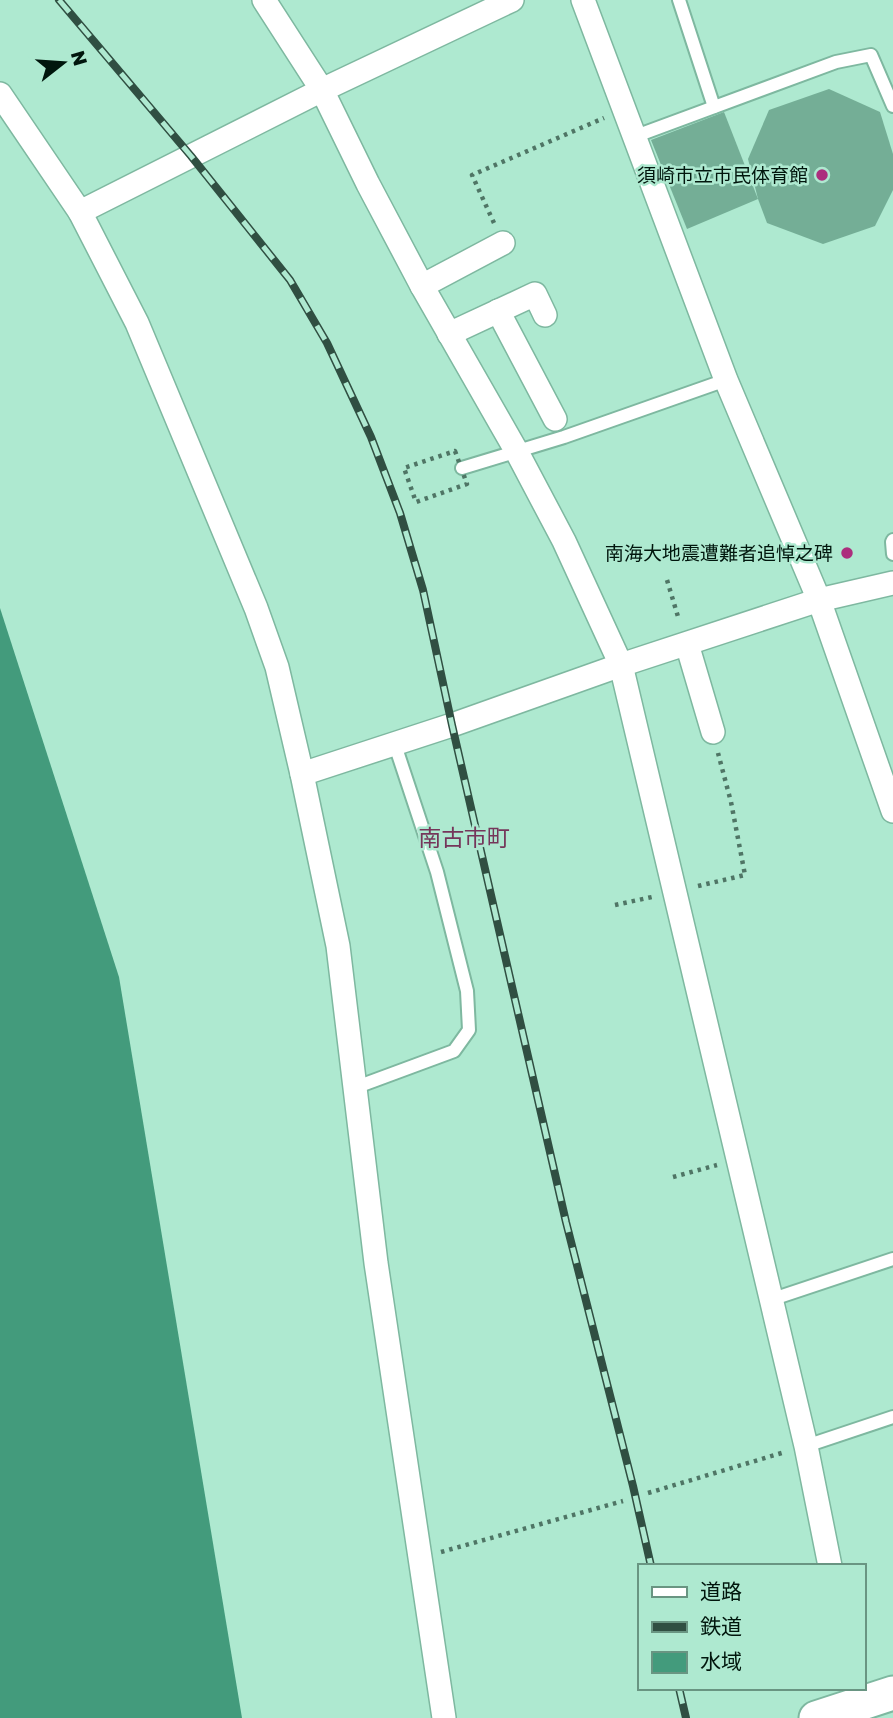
<svg xmlns="http://www.w3.org/2000/svg" width="893" height="1718" font-family="'Golos Text','Noto Sans JP',sans-serif">
<rect width="100%" height="100%" fill="#aee9d0"/>
<path fill="#439b7c" d="M0,608L119,977L242,1718H0Z"/>
<g fill="#74ae96">
<path d="M829,89L880,112L893,154V190L875,226L823,244L767,223L758,199L748,159L769,110Z"/>
<path d="M724,112L758,199L687,229L651,140Z"/>
</g>
<g fill="none" stroke-linecap="round" stroke-linejoin="round">
<defs>
<g id="lane">
<path d="M679,0L714,107"/>
<path d="M636,136L836,62L871,55L893,106"/>
<path d="M462,468L564,437L726,380"/>
<path d="M893,540L892,542L893,554"/>
<path d="M354,1088L454,1051L469,1030L467,991L437,872L395,745"/>
<path d="M770,1300L893,1259"/>
<path d="M806,1446L893,1417"/>
</g>
<g id="street">
<path d="M264,0L322,90L368,184L422,286L517,452L564,541L621,665L806,1446L830,1566"/>
<path d="M583,0L726,380L819,600L893,811"/>
<path d="M0,94L80,212L137,323L256,608L277,667L302,774L338,946L376,1263L444,1718"/>
<path d="M80,212L322,90L512,0"/>
<path d="M422,286L503,243"/>
<path d="M498,311L555,419"/>
<path d="M449,334L535,294L545,315"/>
<path d="M687,644L713,732"/>
<path d="M302,774L452,725L621,665L819,600L893,583"/>
</g>
<path id="secondary" d="M816,1718L893,1693"/>
</defs>
<use href="#lane" stroke="#7eb8a0" stroke-width="16"/>
<use href="#street" stroke="#7eb8a0" stroke-width="26"/>
<use href="#secondary" stroke="#7eb8a0" stroke-width="37"/>
<g stroke="#4f7565" stroke-width="4.5" stroke-dasharray="3.5 5" stroke-linecap="butt">
<path d="M494,223L472,175L604,118"/>
<path d="M455,451L467,484L416,502L404,468Z"/>
<path d="M667,580L679,620"/>
<path d="M698,886L745,875L731,802L718,753"/>
<path d="M615,905L652,897"/>
<path d="M673,1177L717,1165"/>
<path d="M648,1493L785,1452"/>
<path d="M441,1552L623,1501"/>
</g>
<use href="#lane" stroke="#fff" stroke-width="12"/>
<use href="#street" stroke="#fff" stroke-width="23"/>
<use href="#secondary" stroke="#fff" stroke-width="33"/>
<defs>
<g id="rail">
<path d="M59,0L191,156L290,280L327,343L371,437L400,513L423,590L452,725L566,1222L633,1486L651,1566"/>
<path d="M679,1688L686,1718"/>
</g>
</defs>
<use href="#rail" stroke="#304f42" stroke-width="8"/>
<use href="#rail" stroke="#aee9d0" stroke-width="5" stroke-dasharray="16" stroke-linecap="butt"/>
</g>
<g fill="#ac2e7d" stroke="#aee9d0" stroke-width="2.5">
<circle cx="822" cy="175" r="7"/>
<circle cx="847" cy="553" r="7"/>
</g>
<g text-anchor="middle" stroke-width="5" stroke-linejoin="round" paint-order="stroke">
<g font-size="19" fill="#01160d" stroke="#aee9d0" text-anchor="end">
<text x="808" y="182">須崎市立市民体育館</text>
<text x="833" y="560">南海大地震遭難者追悼之碑</text>
</g>
<g font-size="23" fill="#75365a" stroke="#aee9d0">
<text x="464" y="846">南古市町</text>
</g>
</g>
<rect x="638" y="1564" width="228" height="126" fill="#aee9d0" stroke="#699582" stroke-width="2"/>
<rect x="652" y="1587" width="35" height="10" fill="#ffffff" stroke="#699582" stroke-width="2"/>
<text x="700" y="1599" font-size="21" fill="#01160d">道路</text>
<rect x="652" y="1622" width="35" height="10" fill="#304f42" stroke="#699582" stroke-width="2"/>
<text x="700" y="1634" font-size="21" fill="#01160d">鉄道</text>
<rect x="652" y="1652" width="35" height="21" fill="#439b7c" stroke="#699582" stroke-width="2"/>
<text x="700" y="1669" font-size="21" fill="#01160d">水域</text>
<g transform="translate(63 63) rotate(73)" stroke="#aee9d0" stroke-width="5" paint-order="stroke">
<path d="M0-5L12 26L0 18L-12 26Z" fill="#01160d"/>
<text y="-10" font-size="19" font-weight="bold" text-anchor="middle" fill="#01160d">N</text>
</g>
</svg>
